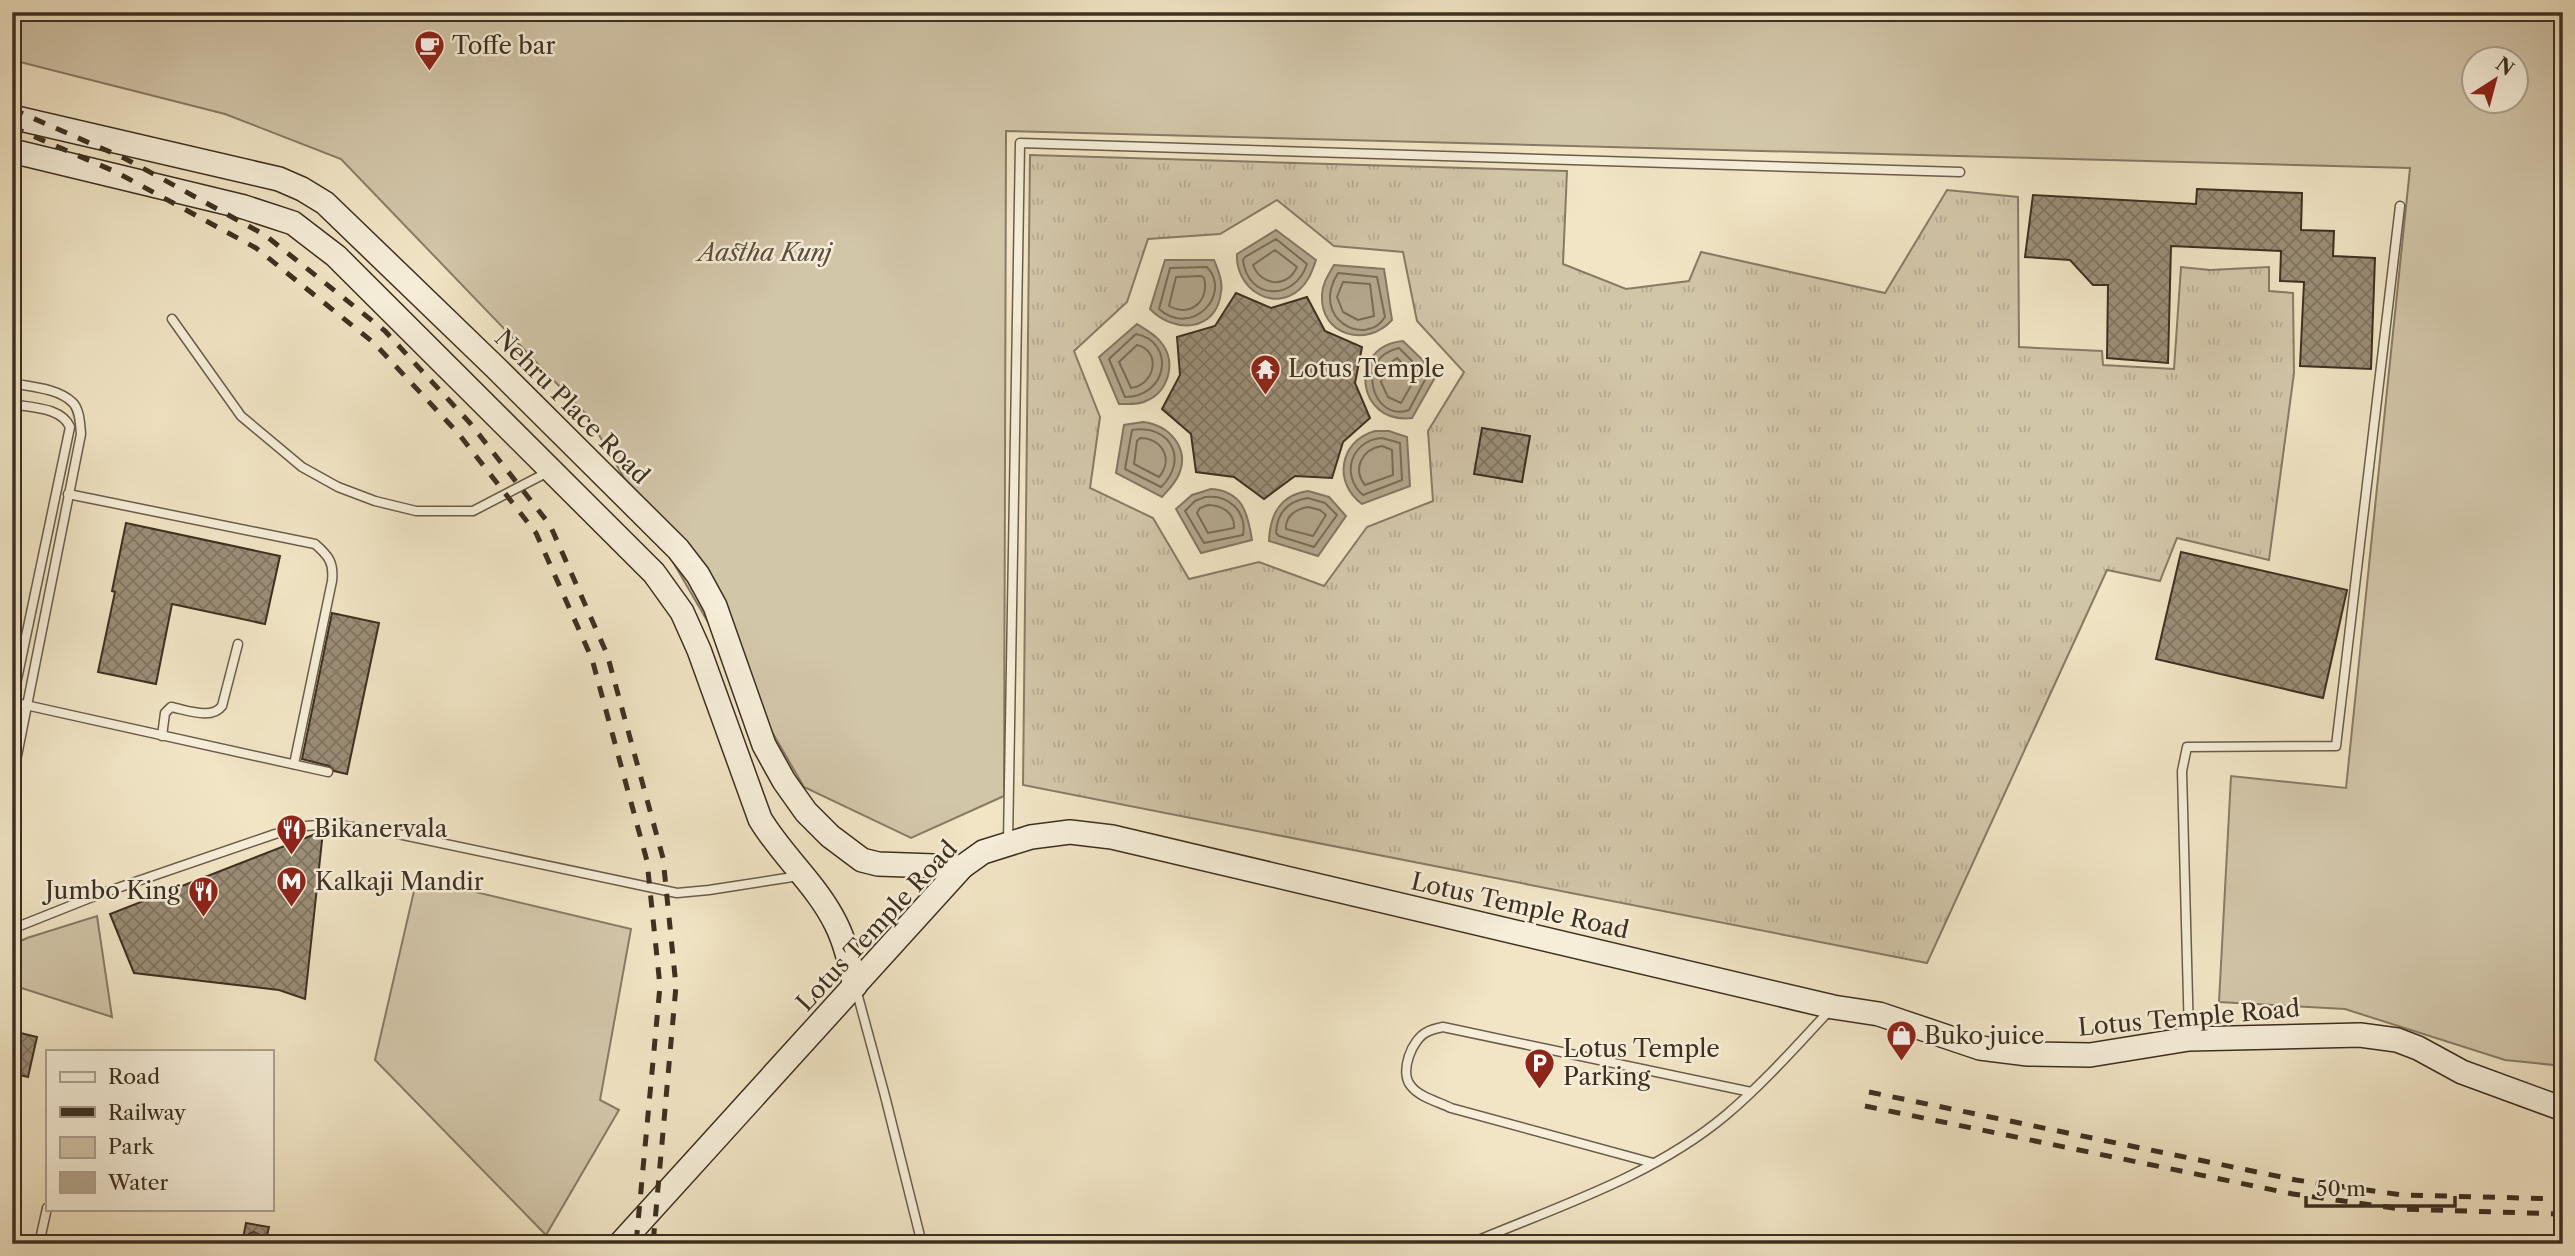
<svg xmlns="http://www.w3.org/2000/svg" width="2575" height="1256" font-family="'Libre Caslon Text',serif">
<defs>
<pattern id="grass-tufts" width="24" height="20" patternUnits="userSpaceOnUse" patternTransform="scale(1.75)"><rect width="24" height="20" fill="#d2c6a9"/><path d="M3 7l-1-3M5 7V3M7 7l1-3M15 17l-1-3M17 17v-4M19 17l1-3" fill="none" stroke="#b5aa91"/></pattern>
<pattern id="building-cross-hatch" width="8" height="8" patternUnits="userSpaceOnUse" patternTransform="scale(1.75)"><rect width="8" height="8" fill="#9b8e77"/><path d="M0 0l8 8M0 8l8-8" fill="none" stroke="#807461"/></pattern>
</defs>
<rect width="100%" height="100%" fill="#f1e5c5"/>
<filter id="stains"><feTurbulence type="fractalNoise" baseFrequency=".00286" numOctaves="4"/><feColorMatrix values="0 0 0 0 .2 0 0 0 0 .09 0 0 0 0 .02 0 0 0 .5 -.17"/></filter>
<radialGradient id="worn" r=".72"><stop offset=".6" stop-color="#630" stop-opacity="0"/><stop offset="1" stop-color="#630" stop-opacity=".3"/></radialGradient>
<path fill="url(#grass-tufts)" stroke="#887b66" stroke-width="2" fill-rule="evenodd" d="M1030,155L1567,171L1563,264L1626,289L1689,281L1701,252L1885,293L1947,190L2018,197L2019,347L2102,351L2103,365L2174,369L2181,267L2210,270L2269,267V291L2293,293L2294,373L2269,560L2177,538L2160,581L2107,570L1927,963L1023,785ZM1277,200L1334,246L1403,252L1417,321L1464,372L1428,431L1433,501L1367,527L1324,586L1259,562L1189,579L1153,518L1090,488L1100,417L1074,351L1127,302L1148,239L1220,234Z"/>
<g fill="#d2c6a9" stroke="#887b66" stroke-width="2" fill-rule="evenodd">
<path d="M12,12H2563V1066L2505,1060L2345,1009L2219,1002L2231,776L2346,788L2410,168L1006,131L1004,796L911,838L804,787L588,416L341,159L225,114L12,60ZM2474,60H2516V102H2474Z"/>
<path d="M417,878L631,929L600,1100L619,1110L546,1235L375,1060Z"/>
<path d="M97,916L112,1017L12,985V945L27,938Z"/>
</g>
<g fill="#b4a78e" stroke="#847763" stroke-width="2">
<path d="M1276,230L1316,260C1312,271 1309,281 1300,289C1272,314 1235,287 1237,254Z"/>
<path d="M1165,260H1214C1218,270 1223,281 1221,292C1217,332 1174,334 1150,309Z"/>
<path d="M1334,265L1384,269L1392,320C1367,348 1320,336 1322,295C1322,284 1329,274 1334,265Z"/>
<path d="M1137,324C1146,330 1157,335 1163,345C1176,364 1168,392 1146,401C1138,405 1128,404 1119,404L1099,357Z"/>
<path d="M1403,341L1437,374L1412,418C1356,425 1347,346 1403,341Z"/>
<path d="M1143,422C1169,425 1190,448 1179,474C1175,484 1168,490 1162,497L1116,473L1124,425Z"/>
<path d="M1375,431H1389L1407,437L1410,486L1362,504C1333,483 1339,441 1375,431Z"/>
<path d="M1211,489C1243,491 1248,514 1252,540L1201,553L1176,509L1192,495Z"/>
<path d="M1308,491L1329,497L1346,516L1318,556L1269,541C1270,514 1280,495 1308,491Z"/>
</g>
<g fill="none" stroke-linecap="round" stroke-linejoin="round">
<g stroke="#786c58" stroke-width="2">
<path d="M1276,239L1307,264C1295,301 1248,301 1243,260L1245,257Z"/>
<path d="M1275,250L1297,267C1287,289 1261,286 1253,265Z"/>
<path d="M1207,267C1233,295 1191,338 1159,309L1170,268Z"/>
<path d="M1338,273L1377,277L1385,317C1366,348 1309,319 1338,273Z"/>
<path d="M1201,276L1204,278C1210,301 1190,318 1169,306L1176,277Z"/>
<path d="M1343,282L1370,284L1374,316L1358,320L1343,312L1337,297Z"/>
<path d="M1136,334C1176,342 1168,397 1125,397L1109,359Z"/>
<path d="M1137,345C1162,351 1155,385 1131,388L1119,362Z"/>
<path d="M1399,348L1427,376L1409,410C1373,423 1353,358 1399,348Z"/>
<path d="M1397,358L1416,377L1401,403L1388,397L1381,382L1384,367Z"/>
<path d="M1132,430C1171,424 1189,460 1161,487L1125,469Z"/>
<path d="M1140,438C1162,438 1174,459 1159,477L1134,464L1137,441Z"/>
<path d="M1382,438L1400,443L1402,480L1363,495C1340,475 1351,440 1382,438Z"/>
<path d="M1382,446L1392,450L1393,475L1365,485C1352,469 1362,449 1382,446Z"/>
<path d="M1205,497C1229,494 1247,512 1243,535L1204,543L1185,511L1195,501Z"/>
<path d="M1308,498L1325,503L1337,515L1314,547L1279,536L1276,533C1277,513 1288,501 1308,498Z"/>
<path d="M1208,505C1222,505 1235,513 1234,528L1208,533L1197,513L1200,508Z"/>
<path d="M1308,507L1320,510L1326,515L1313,536L1286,529C1285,516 1296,509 1308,507Z"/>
</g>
</g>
<g fill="url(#building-cross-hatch)" stroke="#3d3022" stroke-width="2">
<path d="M2197,189L2302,193L2301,230L2334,231L2333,256L2375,258L2371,369L2300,366L2304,282L2280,281L2281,251L2171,246L2168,363L2107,358L2108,285H2093L2070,260L2025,257L2033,195L2196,204Z"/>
<path d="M1236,293L1271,308L1307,297L1325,331L1362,347L1355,383L1370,418L1343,442L1332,478L1295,476L1264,499L1234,477L1196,472L1191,434L1162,409L1180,375L1177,337L1215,326Z"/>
<path d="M1482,428L1530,436L1522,482L1474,474Z"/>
<path d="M126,523L280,556L265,624L172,604L156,684L98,672L115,592L112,591Z"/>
<path d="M2181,552L2347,590L2323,698L2156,659Z"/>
<path d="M332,613L379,623L347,774L334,771L329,766L302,759Z"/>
<path d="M323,831L305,999L279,990L134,973L110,914Z"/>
<path d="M12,1031L37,1037L28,1077L12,1073Z"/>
<path d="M246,1223L269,1227L265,1244H260V1235L254,1232L249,1234L247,1244H242Z"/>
</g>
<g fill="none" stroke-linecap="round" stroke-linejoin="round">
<defs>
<g id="lane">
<path d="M172,319L241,416L302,467L338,487L375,501L416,511H473L548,472"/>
<path d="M12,383C30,387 58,388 72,402C80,409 80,424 81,434L12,781"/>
<path d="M12,404C32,408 61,407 70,427L12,703"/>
<path d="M68,494L315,544C329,556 334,563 332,581L294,764"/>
<path d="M12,702L328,772"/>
<path d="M162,736L165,713L171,707C187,710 212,720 222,706L238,644"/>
<path d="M1008,842L1020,143L1960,172"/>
<path d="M12,929L100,894L275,834L306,826L329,824L384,831L677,893L709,890L799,876"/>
<path d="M856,989L885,1096L922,1244"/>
<path d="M2189,1036L2182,771L2187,747L2336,746L2400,206"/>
<path d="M1653,1163L1451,1108C1439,1102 1419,1097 1411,1086C1399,1072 1412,1039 1427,1032C1432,1029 1438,1028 1443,1027L1751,1092"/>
<path d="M39,1244L47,1208"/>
<path d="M253,1244L254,1238"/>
<path d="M1469,1244C1556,1207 1652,1177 1726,1115C1764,1083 1797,1045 1831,1009"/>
</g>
<g id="secondary">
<path d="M12,117L279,179L302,189L325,203L495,367L678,549L698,575L715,606L764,745L784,781L806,812L830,836L862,860L878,864L962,867"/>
<path d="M12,151L244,207L293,223L336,256L654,573L682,612L699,650L760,819C782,856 817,885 836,924C846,944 850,965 855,986"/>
<path d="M620,1244L962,867L983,852L1031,837L1070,832L1112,837L1833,1007L1879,1014L1980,1048L2028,1054L2090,1055L2189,1039L2360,1035L2397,1040L2418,1048L2462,1072L2563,1109"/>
</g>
</defs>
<use href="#lane" stroke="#6a5d4b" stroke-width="11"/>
<use href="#secondary" stroke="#3d3022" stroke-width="26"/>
<use href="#lane" stroke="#f6eed9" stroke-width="8"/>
<use href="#secondary" stroke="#f6eed9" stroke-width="23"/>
<g stroke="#3d3022" stroke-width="5" stroke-dasharray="12 12" stroke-linecap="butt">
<path d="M12,109L124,158L265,235L385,331L470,423L550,525L607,654L663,858L676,986L653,1244"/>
<path d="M12,127L116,172L256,248L374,343L458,433L536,533L592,659L647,861L660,986L636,1244"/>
<path d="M1869,1092L2296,1180L2402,1195L2563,1199"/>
<path d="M1865,1106L2293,1194L2401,1209L2563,1214"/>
</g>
</g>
<defs>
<symbol id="cafe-pin" viewBox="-11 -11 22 30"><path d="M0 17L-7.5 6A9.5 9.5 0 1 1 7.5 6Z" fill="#8f2418" stroke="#f6eed9"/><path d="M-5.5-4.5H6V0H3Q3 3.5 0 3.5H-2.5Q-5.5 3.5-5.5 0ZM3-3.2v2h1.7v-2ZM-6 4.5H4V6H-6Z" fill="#fff"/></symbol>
<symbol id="temple-pin" viewBox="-11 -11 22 30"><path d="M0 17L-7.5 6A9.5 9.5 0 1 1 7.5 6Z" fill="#8f2418" stroke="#f6eed9"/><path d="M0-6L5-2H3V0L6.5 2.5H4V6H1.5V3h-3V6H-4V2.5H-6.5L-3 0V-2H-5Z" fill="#fff"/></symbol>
<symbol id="restaurant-pin" viewBox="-11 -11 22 30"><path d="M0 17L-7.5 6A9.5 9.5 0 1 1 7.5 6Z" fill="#8f2418" stroke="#f6eed9"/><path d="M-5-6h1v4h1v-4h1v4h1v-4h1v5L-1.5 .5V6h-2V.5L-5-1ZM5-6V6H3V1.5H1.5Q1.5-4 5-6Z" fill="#fff"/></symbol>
<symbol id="metro-pin" viewBox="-11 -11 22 30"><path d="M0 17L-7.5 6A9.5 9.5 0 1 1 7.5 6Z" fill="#8f2418" stroke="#f6eed9"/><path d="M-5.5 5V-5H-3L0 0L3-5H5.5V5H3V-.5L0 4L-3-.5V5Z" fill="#fff"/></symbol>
<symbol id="shop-pin" viewBox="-11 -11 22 30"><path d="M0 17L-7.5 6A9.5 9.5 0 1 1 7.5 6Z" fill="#8f2418" stroke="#f6eed9"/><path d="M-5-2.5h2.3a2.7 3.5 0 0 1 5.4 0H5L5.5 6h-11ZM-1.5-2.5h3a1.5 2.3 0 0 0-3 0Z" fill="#fff"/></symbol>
<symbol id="parking-pin" viewBox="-11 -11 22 30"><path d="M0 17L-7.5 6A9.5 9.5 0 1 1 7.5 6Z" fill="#8f2418" stroke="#f6eed9"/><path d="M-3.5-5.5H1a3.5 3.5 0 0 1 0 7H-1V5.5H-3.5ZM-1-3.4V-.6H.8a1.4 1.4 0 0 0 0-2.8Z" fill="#fff"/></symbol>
</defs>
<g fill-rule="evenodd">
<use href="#cafe-pin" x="412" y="28" width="35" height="47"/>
<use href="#temple-pin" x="1248" y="352" width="35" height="47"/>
<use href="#restaurant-pin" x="274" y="812" width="35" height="47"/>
<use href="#metro-pin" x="274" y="864" width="35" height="47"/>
<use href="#restaurant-pin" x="186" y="874" width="35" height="47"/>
<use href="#shop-pin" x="1884" y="1018" width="35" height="47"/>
<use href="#parking-pin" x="1522" y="1046" width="35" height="47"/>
</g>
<g text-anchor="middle" stroke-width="5" stroke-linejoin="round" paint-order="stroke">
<g font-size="24" fill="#3d3022" stroke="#f6eed9" text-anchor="start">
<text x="452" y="54">Toffe bar</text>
<text x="1288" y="377">Lotus Temple</text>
<text x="314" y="837">Bikanervala</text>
<text x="315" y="890">Kalkaji Mandir</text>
<text x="180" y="899" text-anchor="end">Jumbo King</text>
<text x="1924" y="1044">Buko juice</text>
<text x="1563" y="1057">Lotus Temple<tspan x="1563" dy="28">Parking</tspan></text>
</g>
<g font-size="24" font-style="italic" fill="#5b4e3d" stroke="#f6eed9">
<text x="765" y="261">Aastha Kunj</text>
</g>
<g font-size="24" fill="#3d3022" stroke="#f6eed9">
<text transform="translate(572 407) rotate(45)" y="8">Nehru Place Road</text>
<text transform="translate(1520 906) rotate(13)" y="8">Lotus Temple Road</text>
<text transform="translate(877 926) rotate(-47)" y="8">Lotus Temple Road</text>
<text transform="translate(2189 1018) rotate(-5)" y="8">Lotus Temple Road</text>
</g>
</g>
<rect width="2575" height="1256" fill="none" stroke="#f1e5c5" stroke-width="42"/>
<rect x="14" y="14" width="2547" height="1228" fill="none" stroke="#3d3022" stroke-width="3.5"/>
<rect x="21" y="21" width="2533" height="1214" fill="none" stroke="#3d3022" stroke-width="2"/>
<rect x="46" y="1050" width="228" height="161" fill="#f6eed9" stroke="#aca290" stroke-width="2"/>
<rect x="60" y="1072" width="35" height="10" fill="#f6eed9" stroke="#aca290" stroke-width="2"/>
<text x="108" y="1084" font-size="21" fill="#3d3022">Road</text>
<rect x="60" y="1107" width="35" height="10" fill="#3d3022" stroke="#aca290" stroke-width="2"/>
<text x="108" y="1120" font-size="21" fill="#3d3022">Railway</text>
<rect x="60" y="1137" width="35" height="21" fill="#d2c6a9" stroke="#aca290" stroke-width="2"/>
<text x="108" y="1154" font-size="21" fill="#3d3022">Park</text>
<rect x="60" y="1172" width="35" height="21" fill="#b4a78e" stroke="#aca290" stroke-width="2"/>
<text x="108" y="1190" font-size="21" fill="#3d3022">Water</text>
<g transform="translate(2495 80) rotate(36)"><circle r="33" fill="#f6eed9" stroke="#aca290" stroke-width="2"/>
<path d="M0-5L12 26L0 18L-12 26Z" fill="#8f2418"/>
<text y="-10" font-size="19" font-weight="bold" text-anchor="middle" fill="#3d3022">N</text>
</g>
<path d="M2306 1196v10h149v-10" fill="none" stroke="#3d3022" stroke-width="3.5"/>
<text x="2316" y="1196" font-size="21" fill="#3d3022" stroke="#f6eed9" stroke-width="5" paint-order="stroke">50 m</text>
<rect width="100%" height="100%" filter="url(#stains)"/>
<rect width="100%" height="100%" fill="url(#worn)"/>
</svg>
